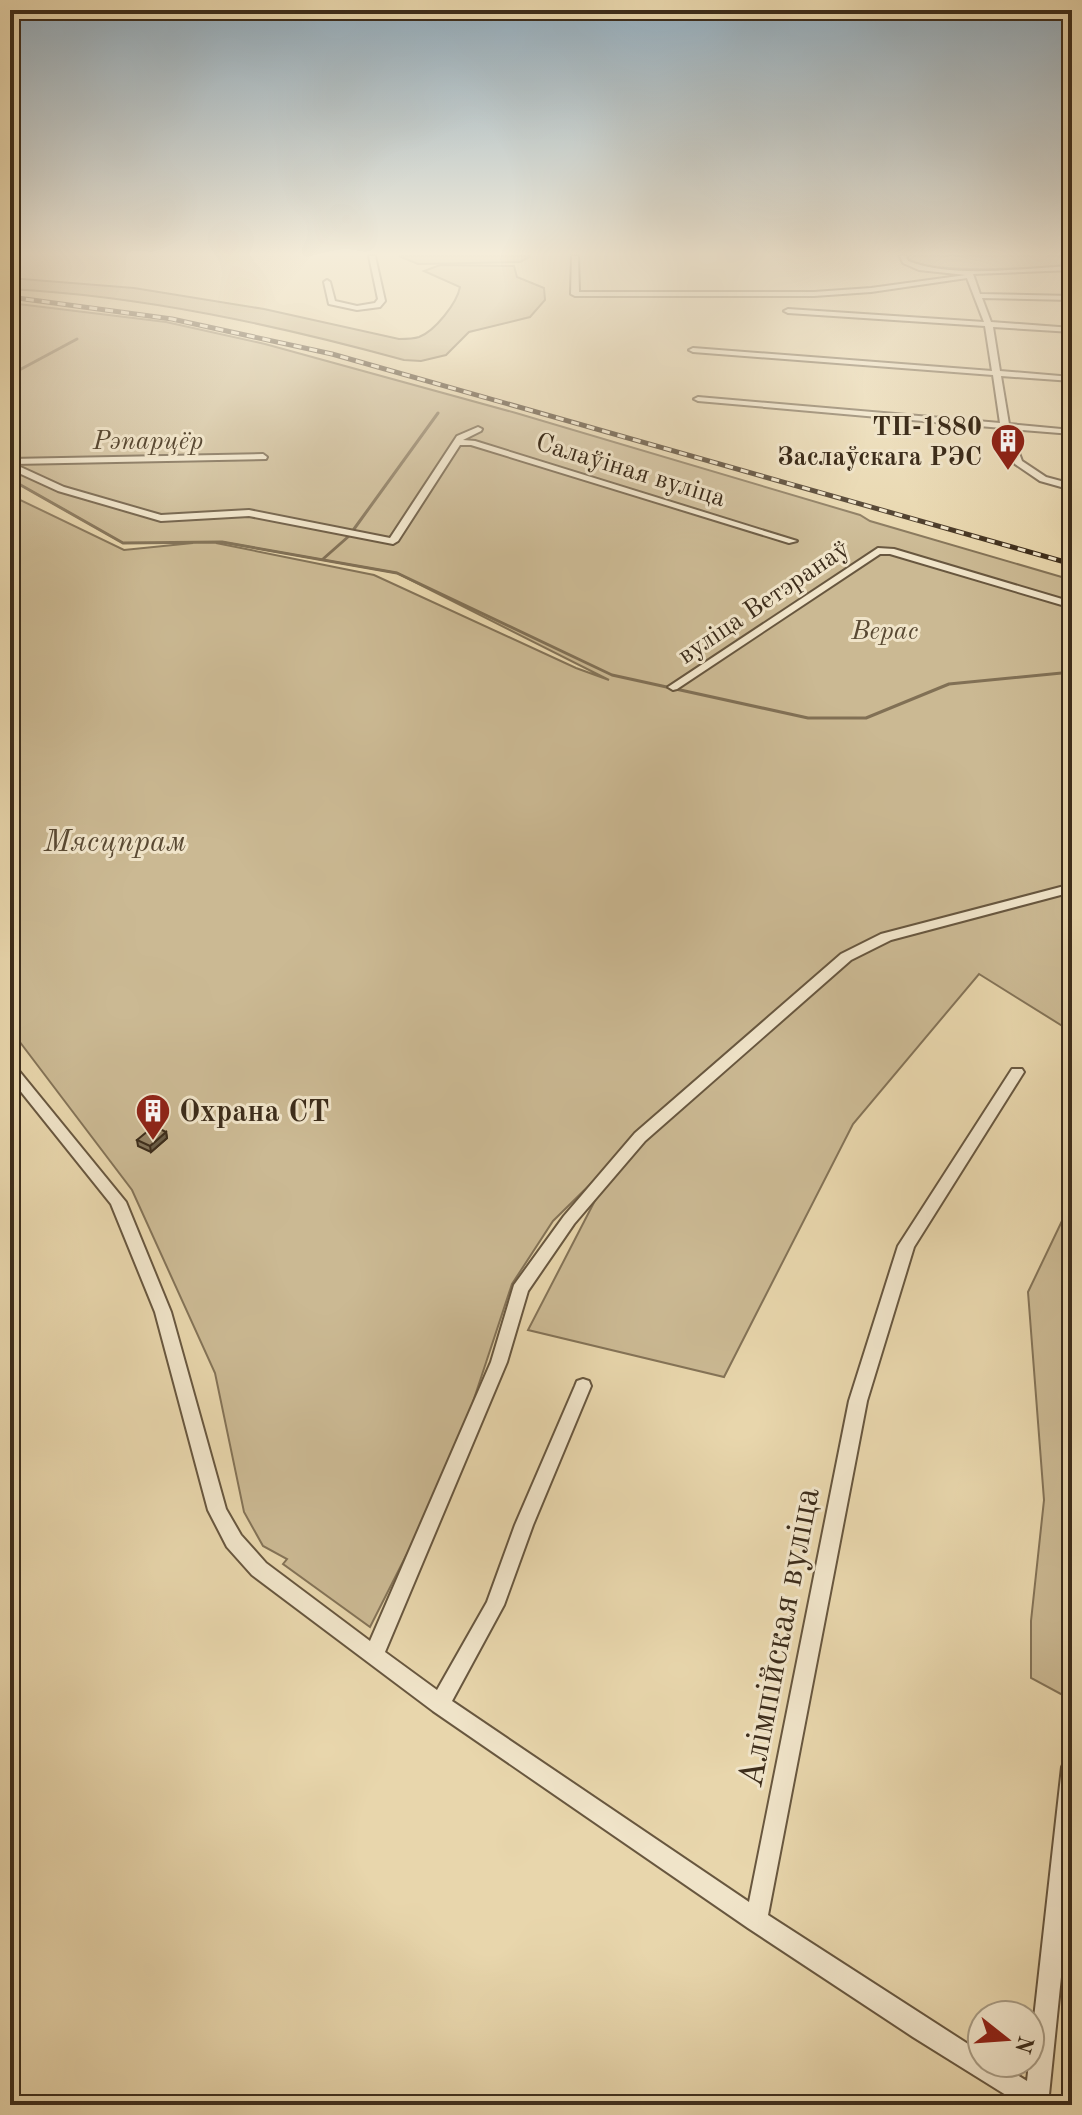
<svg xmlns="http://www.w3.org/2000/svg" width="1082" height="2115" font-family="'Old Standard TT',serif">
<rect width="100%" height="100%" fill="#e8d6ac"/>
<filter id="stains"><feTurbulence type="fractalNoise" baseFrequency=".0025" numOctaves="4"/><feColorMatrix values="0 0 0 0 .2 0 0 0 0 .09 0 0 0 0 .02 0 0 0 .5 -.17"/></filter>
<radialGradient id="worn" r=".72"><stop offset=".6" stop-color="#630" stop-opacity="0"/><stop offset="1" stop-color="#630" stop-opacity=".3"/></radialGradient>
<g fill="#cbb993" stroke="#847357" stroke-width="2" fill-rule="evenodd">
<path d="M399,256H531L520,262L418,264Z"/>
<path d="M907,256H1072V266C1044,267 918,277 907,256Z"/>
<path d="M440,265L514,266L517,277L544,288L545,300L530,317L469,332L446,355L421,361L404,360C276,325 143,296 10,289V278L134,288L264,309L399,339C406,339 413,339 419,337C435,331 457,303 460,287L424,271Z"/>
<path d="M10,303L166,322L265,344L516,413L860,515L870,521L1072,580V1032L979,974L853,1124L724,1377L528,1330L617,1158L553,1221L512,1284L466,1423L420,1528L370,1627L283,1564L287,1559L263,1546L244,1512L215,1373L132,1190L10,1029V495L124,550L193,543H123L10,479ZM222,542L397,573L609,680L576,668L374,575L216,543Z"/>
<path d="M1072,1200V1700L1031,1678V1621L1044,1500L1028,1292Z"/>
</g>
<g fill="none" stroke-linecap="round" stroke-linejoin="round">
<g stroke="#817055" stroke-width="3">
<path d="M10,375L77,339"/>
<path d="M10,479L123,543L222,542L397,573L612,675L808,718H866L949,684L1072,672"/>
<path d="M354,529L438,413"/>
<path d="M323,559L349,536"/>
</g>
<defs>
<g id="minor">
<path d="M369,256H375L385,301L380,307L357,310L329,304L324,282L327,280L330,282L335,301L357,306L375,303L378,299Z"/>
<path d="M572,256H578L579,292H814L871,288L966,275L919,270L903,263L900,256H906L908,261C955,279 1022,268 1072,266V270L973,274L980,294L1072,296V300L982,298L991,322L1072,328V332L993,327L1000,371L1072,377V381L1001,376L1009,424L1072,430V434L1010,429L1022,461L1046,477L1072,484V490L1040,481L1015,464L1002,428L698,401L694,399L698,397L1000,423L993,375L693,352L689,350L693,348L992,371L985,326L788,313L784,311L788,309L984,322L967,278L871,292L814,296H575L571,294Z"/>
<path d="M478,427L482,429L481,431L463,440L475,441L797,541L789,543L471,445H460L398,541L393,544L249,516L161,521L58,491L10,469V459L263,454L267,457L266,459L14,464L64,487L161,515L249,510L390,538L457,436Z"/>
<path d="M878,548L894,549L1072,602V608L890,554H880L677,689L673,690L668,687Z"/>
<path d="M1072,884V892L891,940L851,960L645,1141L574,1224L528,1291L507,1362L385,1652L437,1690L487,1602L515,1525L575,1386L577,1381L583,1379L589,1381L591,1386L533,1525L504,1605L452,1701L749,1902L849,1401L898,1246L1012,1069H1022L1024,1072L914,1247L867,1401L768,1915L982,2053V2063H998L1027,2081L1062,1767L1065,1760L1072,1757V1869L1049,2095L1056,2105H1022L913,2037L748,1928L433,1711L252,1575L227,1547L208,1510L155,1312L111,1204L10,1078V1064L15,1066L126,1202L171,1312L226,1509L241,1535L266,1563L370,1641L491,1362L514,1285L564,1216L635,1133L841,954L881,934Z"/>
</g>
</defs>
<use href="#minor" stroke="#68573f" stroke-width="4"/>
<use href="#minor" fill="#f0e4c9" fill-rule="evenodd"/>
<defs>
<path id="rail" d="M10,297L172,319L332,354L1072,564"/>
</defs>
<use href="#rail" stroke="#3d2d1b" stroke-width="5"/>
<use href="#rail" stroke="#f0e4c9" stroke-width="3" stroke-dasharray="8" stroke-linecap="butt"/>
</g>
<path fill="#817258" stroke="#3d2d1b" stroke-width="2" d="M166,1132L167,1138L151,1152L138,1146L137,1140Z"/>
<path fill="#695d47" stroke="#3d2d1b" stroke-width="2" d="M166,1132L167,1138L151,1152L150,1146Z"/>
<path fill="#968566" stroke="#3d2d1b" stroke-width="2" d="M154,1126L166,1132L150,1146L137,1140Z"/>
<linearGradient id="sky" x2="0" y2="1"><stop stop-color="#91abbc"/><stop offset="0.46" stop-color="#f5edda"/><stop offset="1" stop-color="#f5edda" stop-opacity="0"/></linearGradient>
<rect width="1082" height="552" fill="url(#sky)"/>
<defs>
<symbol id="building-pin" viewBox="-11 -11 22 30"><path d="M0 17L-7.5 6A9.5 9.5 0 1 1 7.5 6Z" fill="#8f2418" stroke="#f0e4c9"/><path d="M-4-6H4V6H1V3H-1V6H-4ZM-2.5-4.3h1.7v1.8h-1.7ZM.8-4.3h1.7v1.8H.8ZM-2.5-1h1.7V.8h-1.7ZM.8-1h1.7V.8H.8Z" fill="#fff"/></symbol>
</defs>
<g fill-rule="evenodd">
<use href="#building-pin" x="988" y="421" width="40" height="54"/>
<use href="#building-pin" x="133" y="1091" width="40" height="54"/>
</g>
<g text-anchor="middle" stroke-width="6" stroke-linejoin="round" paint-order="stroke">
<g font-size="26" font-weight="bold" fill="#3d2d1b" stroke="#f0e4c9" text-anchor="end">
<text x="982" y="435">ТП-1880<tspan x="982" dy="30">Заслаўскага РЭС</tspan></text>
</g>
<g font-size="26" font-style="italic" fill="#594933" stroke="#f0e4c9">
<text x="148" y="449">Рэпарцёр</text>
<text x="885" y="639">Верас</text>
</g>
<g font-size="26" fill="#3d2d1b" stroke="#f0e4c9">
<text transform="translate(631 469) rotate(17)" y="9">Салаўіная вуліца</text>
<text transform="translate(763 601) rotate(-34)" y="9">вуліца Ветэранаў</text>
</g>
<g font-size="30" font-style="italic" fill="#594933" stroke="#f0e4c9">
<text x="115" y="851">Мясцпрам</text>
</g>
<g font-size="30" font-weight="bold" fill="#3d2d1b" stroke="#f0e4c9" text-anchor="start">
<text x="179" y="1121">Охрана СТ</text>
</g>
<g font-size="36" fill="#3d2d1b" stroke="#f0e4c9">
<text transform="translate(777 1637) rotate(-79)" y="13">Алімпійская вуліца</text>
</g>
</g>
<rect width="1082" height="2115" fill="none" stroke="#e8d6ac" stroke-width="40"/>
<rect x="12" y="12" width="1058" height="2091" fill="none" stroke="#3d2d1b" stroke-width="4"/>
<rect x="20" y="20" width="1042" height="2075" fill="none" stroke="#3d2d1b" stroke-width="2"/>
<g transform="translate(1006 2039) rotate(107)"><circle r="38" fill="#f0e4c9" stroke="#a89b83" stroke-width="2"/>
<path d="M0-6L14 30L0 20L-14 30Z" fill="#8f2418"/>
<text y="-12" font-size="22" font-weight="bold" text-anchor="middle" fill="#3d2d1b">N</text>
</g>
<rect width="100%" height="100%" filter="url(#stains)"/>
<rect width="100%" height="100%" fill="url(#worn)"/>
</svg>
